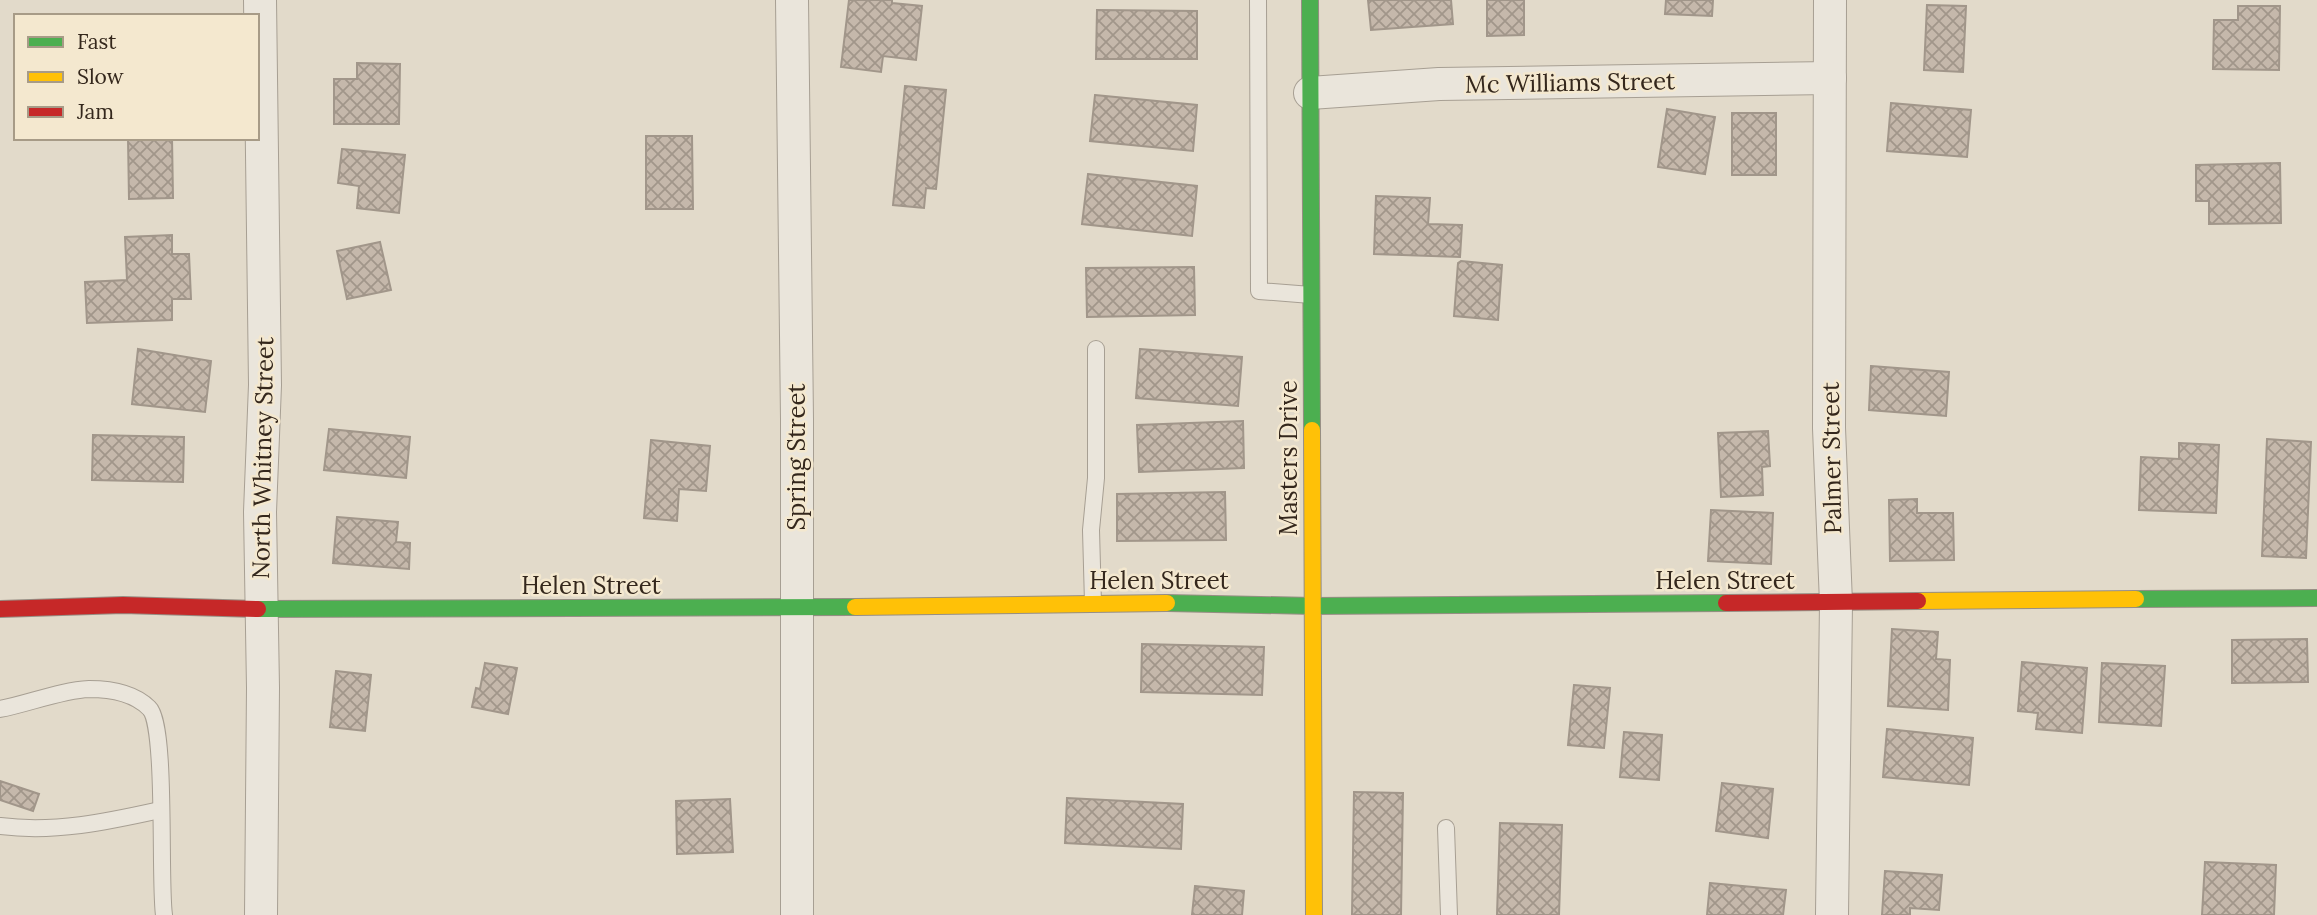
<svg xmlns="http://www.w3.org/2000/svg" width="2317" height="915" font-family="Lora,serif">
<defs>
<pattern id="building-cross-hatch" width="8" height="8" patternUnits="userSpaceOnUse" patternTransform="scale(1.75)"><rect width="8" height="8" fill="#c5b8ab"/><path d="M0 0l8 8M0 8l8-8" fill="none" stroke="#a1968a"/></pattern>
</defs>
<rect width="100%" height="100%" fill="#e2daca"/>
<g fill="url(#building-cross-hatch)" stroke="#a1968a" stroke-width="2">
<path d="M849,0H892V3L922,6L916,60L883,56L881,72L841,67Z"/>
<path d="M1368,0H1451L1453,24L1371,30Z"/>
<path d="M1487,0H1524V35L1487,36Z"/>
<path d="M1666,0H1713L1712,16L1665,14Z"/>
<path d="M1927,5L1966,6L1963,72L1924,70Z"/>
<path d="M2238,6H2280L2279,70L2213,69L2214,20H2238Z"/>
<path d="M1097,10L1197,11V59H1096Z"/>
<path d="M357,63L400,64L399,124H334V79H357Z"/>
<path d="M905,86L946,90L936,189L926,188L924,208L893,205Z"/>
<path d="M1095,95L1197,105L1193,151L1090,141Z"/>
<path d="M1891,103L1971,110L1967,157L1887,151Z"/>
<path d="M1667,109L1715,117L1705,174L1658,167Z"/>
<rect x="1732" y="113" width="44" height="62"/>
<path d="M646,136H692L693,209H646Z"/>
<path d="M128,138H172L173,198L129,199Z"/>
<path d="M342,149L405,155L399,213L357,208L359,186L338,183Z"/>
<path d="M2280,163L2281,223L2209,224V201H2196V165Z"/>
<path d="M1088,174L1197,186L1192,236L1082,224Z"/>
<path d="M1376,196L1430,198L1428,224L1462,225L1460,257L1374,254Z"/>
<path d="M172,235V254H189L191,299H172V320L87,323L85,282L127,280L125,237Z"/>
<path d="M380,242L391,290L347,299L337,251Z"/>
<path d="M1461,261L1502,265L1498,320L1454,316L1458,263Z"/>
<path d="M1194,267L1195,315L1087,317L1086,268Z"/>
<path d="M138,349L211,361L205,412L132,404Z"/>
<path d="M1140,349L1242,357L1238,406L1136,398Z"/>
<path d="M1871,366L1949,372L1946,416L1869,410Z"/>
<path d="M1243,421L1244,468L1139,472L1137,425Z"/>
<path d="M329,429L410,437L406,478L324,470Z"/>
<path d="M1768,431L1770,466L1762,467L1763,495L1721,497L1718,433Z"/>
<path d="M93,435L184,437L183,482L92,480Z"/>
<path d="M2267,439L2311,442L2306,558L2262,556Z"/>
<path d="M651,440L710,446L706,491L679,489L677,521L644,518Z"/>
<path d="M2179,443L2219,445L2216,513L2139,510L2141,457L2179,459Z"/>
<path d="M1225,492L1226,540L1117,541V494Z"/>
<path d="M1917,499V513H1953L1954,560L1890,561L1889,500Z"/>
<path d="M1711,510L1773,513L1771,564L1708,561Z"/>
<path d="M337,517L398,522L396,542L410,543L409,569L333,563Z"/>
<path d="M1892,629L1938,632L1936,659L1950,660L1948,710L1888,706Z"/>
<path d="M2307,639L2308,682L2232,683V640Z"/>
<path d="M1142,644L1264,647L1262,695L1141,692Z"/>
<path d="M2022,662L2087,668L2082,733L2036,729L2038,713L2018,711Z"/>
<path d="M485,663L517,668L508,714L472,707L476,688L480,689Z"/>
<path d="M2102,663L2165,666L2161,726L2099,722Z"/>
<path d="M336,671L371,675L365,731L330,727Z"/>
<path d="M1574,685L1610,688L1604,748L1568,745Z"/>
<path d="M1887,729L1973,738L1969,785L1883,777Z"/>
<path d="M1624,732L1662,735L1659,780L1620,777Z"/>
<path d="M0,781L39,794L33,811L0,800Z"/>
<path d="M1722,783L1773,789L1768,838L1716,831Z"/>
<path d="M1354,792L1403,793L1401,915H1352Z"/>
<path d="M1067,798L1183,804L1181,849L1065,843Z"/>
<path d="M730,799L733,852L677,854L676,801Z"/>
<path d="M1500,823L1562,825L1559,915H1497Z"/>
<path d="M2205,862L2276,865L2274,915H2202Z"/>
<path d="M1885,871L1942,875L1939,910L1910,908V915H1882Z"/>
<path d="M1710,883L1786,890L1783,915H1707Z"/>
<path d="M1195,886L1244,891L1242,915H1192Z"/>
</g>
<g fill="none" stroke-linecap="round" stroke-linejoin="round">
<defs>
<g id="lane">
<path d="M1258,0L1259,291L1311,295"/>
<path d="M1093,603L1091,530L1096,478V349"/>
<path d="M0,709C27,704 62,690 89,689C109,689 134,693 149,708C167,724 159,881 164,915"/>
<path d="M0,826C55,833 106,822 160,810"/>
<path d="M1446,828L1449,915"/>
</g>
<g id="street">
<path d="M260,0L265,385L260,512L263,688L261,915"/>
<path d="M792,0L797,419V915"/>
<path d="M1830,0L1829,428L1836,603L1832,915"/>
<path d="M1310,93L1439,84L1830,78"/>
</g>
<g id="fast">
<path d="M1310,0L1312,430"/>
<path d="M2136,599L2317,598"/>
<path d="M1167,603L1313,606L1726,603"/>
<path d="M258,609L855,607"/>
</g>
<g id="slow">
<path d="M1312,430L1314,915"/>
<path d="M1918,601L2136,599"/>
<path d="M855,607L1167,603"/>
</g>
<g id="jam">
<path d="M1726,603L1918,601"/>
<path d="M0,609L123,605L258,609"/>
</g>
</defs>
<use href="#lane" stroke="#a79f93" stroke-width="18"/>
<use href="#street" stroke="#a79f93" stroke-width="34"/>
<use href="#fast" stroke="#968e84" stroke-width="18"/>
<use href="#slow" stroke="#968e84" stroke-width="18"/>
<use href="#jam" stroke="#968e84" stroke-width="18"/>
<use href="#lane" stroke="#eae5db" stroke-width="16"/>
<use href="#street" stroke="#eae5db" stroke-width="32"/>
<use href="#fast" stroke="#4caf50" stroke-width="16"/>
<use href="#slow" stroke="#ffc107" stroke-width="16"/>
<use href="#jam" stroke="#c62828" stroke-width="16"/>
</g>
<g text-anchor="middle" stroke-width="5" stroke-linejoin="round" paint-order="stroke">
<g font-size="24" fill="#34271c" stroke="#f4e8cf">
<text transform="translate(1570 83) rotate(-1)" y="8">Mc Williams Street</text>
<text transform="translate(797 457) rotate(-90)" y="8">Spring Street</text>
<text transform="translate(263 458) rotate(-89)" y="8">North Whitney Street</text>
<text transform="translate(1289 458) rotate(-90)" y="8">Masters Drive</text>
<text transform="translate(1832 458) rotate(-91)" y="8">Palmer Street</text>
<text x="1159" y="589">Helen Street</text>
<text x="1725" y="589">Helen Street</text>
<text x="591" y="594">Helen Street</text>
</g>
</g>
<rect x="14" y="14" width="245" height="126" fill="#f4e8cf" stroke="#a79b87" stroke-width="2"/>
<rect x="28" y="37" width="35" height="10" fill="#4caf50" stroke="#a79b87" stroke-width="2"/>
<text x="77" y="49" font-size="21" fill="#34271c">Fast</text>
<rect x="28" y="72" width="35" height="10" fill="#ffc107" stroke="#a79b87" stroke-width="2"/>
<text x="77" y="84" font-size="21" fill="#34271c">Slow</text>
<rect x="28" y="107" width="35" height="10" fill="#c62828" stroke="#a79b87" stroke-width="2"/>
<text x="77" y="119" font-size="21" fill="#34271c">Jam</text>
</svg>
